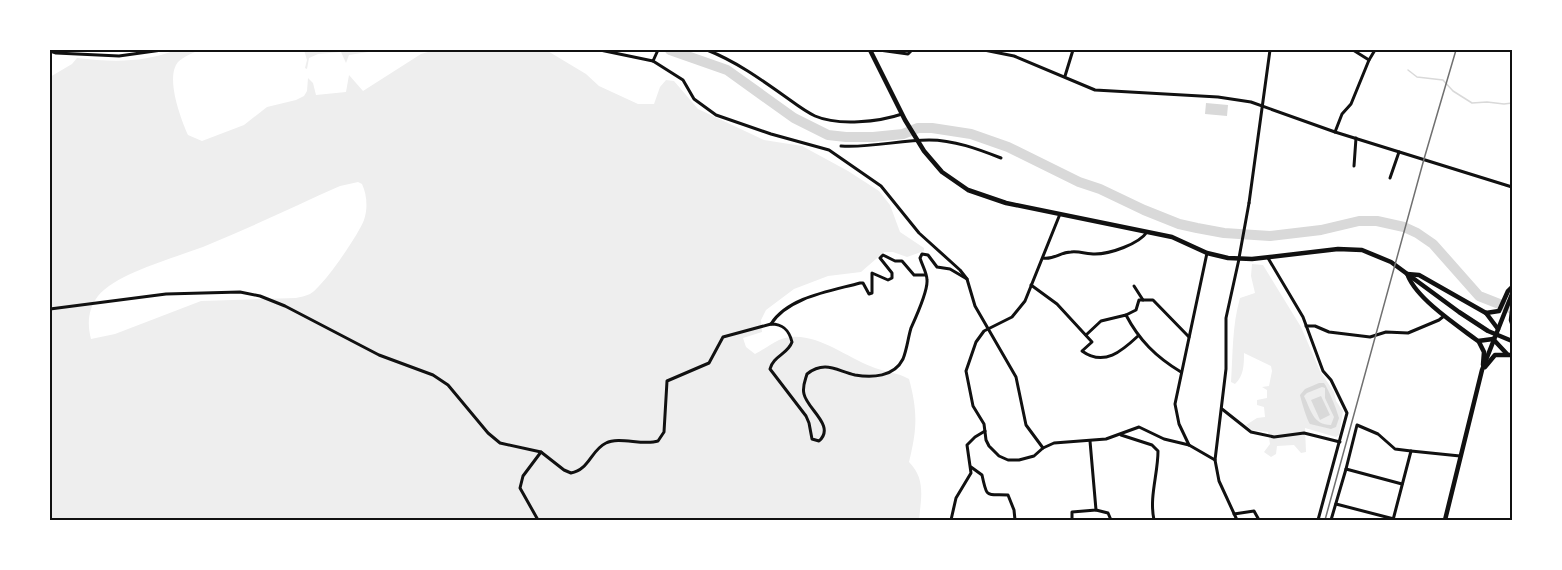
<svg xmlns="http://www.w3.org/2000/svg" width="1562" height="570" font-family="Signika,sans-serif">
<rect width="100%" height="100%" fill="#fff"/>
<g fill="#eee" fill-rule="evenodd">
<path d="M176,50H199C193,53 183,57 178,62C165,78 181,119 188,135L202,141L244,125L267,107L296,100L304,96L307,91L308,78L313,83L316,95L346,92L349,75L363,91L421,54L435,50H546L586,74L599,86L638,104H654L660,87L666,80L674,81L698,109L764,140L802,146L848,171L879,191L890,205L900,232L924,248V251L907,257L893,252H884L861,272L828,276L794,289L766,310L761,320L762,332L743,338L746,347L755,354C763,350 771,344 779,340C809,327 843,355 870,366C883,372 897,372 909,379C918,412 917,429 909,462C926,479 921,498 919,520H50V77L72,64L77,58C112,62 143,63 176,50ZM358,182L362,184C367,195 368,208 364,220C359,234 323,287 310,294C306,296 300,297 296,298L201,301L115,334L91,339C87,324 88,309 98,296C119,271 180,257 210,244C254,226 297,205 340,186Z"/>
<path d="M304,50H381L349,55L346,63L341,52L318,54L309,58L307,69L305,68L307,60Z"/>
<path d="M1252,264L1263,265L1301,327L1320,371L1334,392L1336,401L1343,411L1339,435L1336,437L1305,428L1306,452L1301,453L1294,445L1277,446L1276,454L1271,457L1264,452L1270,444L1268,432L1252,430L1246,425L1257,418L1265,417L1264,407L1257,405V400L1267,398V390L1262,387L1269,386L1272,371L1271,366L1244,353C1244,364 1244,376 1235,384L1231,382C1233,353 1232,326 1240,298L1255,293L1251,276Z"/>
</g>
<g fill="#d9d9d9" fill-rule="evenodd">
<path d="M1206,103L1228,105L1227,116L1205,114Z"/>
<path d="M1319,383H1324C1328,388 1337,410 1339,418L1336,427L1331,429L1310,424C1307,420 1301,400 1300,395L1305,389ZM1322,387L1325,388V398L1334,417L1331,425C1313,425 1311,410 1304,396L1307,393Z"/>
<path d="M1321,396L1330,415L1320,420L1311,400Z"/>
</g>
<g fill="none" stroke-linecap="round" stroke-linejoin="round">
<path stroke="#d9d9d9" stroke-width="1.5" d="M1408,70L1417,77L1443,80L1453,91L1472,103L1487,102L1504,104L1512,103"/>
<path stroke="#d9d9d9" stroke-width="10" d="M670,50L727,70L794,118L828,135L846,137H873L903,134L918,128H932L971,134L1008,147L1079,182L1100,189L1144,210L1179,224L1197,228L1224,233L1270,236L1321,230L1359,221H1377L1404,227L1417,233L1433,244L1479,296L1512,309"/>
<g stroke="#111" stroke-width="3">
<path d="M600,50L653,61L658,50"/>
<path d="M707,50C735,61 759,78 783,95C793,102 804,111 815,116C838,126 879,122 902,114"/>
<path d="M879,50L908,54L912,50"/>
<path d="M984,50L1014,56L1095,90L1218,97L1251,102L1335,132L1512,187"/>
<path d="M50,51L56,53L119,56L162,50"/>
<path d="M1369,60L1375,50"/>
<path d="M653,61L683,80L694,99L716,115L771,134L829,150L881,186L919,233L960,270L967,279L975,306L1016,377L1026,425L1043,448"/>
<path d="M1065,76L1073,50"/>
<path d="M1335,132L1342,114L1351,104L1369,60L1353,50"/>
<path d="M841,146C871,148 900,140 929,140C954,140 978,149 1001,158"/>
<path d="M1354,166L1356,138"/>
<path d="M1390,178L1399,152"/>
<path d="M1249,203L1270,50"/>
<path d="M1060,214L1025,301L1012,317L984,331L976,342L966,371L973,406L984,424L986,440L989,446L999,456L1008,460H1019L1034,456L1043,448L1054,443L1106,439L1139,427L1164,439L1189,445L1215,460"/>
<path d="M1043,258C1054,260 1060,252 1071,252C1079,251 1087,254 1095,254C1110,254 1139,244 1147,232"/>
<path d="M1268,258L1303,317L1323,371L1331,380L1347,413L1318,520"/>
<path d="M1031,285L1057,304L1092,342L1082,351C1104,367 1122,351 1138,336"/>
<path d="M1134,286L1143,300"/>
<path d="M50,309L166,294L240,292L260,296L285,306L379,355L433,375L448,385L488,433L500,443L541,452L564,470L571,473C589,470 591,450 606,443C619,436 643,446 658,441L664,432L667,381L709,363L723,337L771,324C783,324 789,330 792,342C788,354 773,356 770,369L806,416L809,423L812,439L819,441C836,426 807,409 804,394C802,387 805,381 807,374C825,360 837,371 855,375C872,378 894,377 903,359C907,349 908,338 911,328C916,317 928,291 927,280C927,273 922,265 920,258L922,254L928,255L937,267L950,269L967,279"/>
<path d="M1126,315L1136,310L1139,300H1153L1189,337"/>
<path d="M771,324C788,297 831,291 860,283H863L869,294L872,293V273L888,280L892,278V273L880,258L883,255L895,261H902L914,275H925"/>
<path d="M1306,326H1315L1329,332L1370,337L1386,332L1408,333L1439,320L1444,316"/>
<path d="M1086,335L1101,321L1126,315C1139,340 1156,357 1181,372"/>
<path d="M1222,409L1251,432L1274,437L1304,433L1340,442"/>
<path d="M1121,435L1152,445L1158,451C1158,474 1149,497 1154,520"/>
<path d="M1189,445L1179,424L1175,404L1207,253"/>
<path d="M971,467L982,475C987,499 986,494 1008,495L1014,510L1015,520"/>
<path d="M1346,469L1357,425L1378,434L1395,449L1411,451"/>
<path d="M1336,504L1394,519"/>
<path d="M1096,510L1108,513L1111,520"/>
<path d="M1234,514L1254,511L1259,520"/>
<path d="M538,520L520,488L523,476L541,452"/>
<path d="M951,520L956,498L971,473L967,445L975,437L985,431"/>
<path d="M1072,520V512L1096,510L1090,441"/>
<path d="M1237,520L1219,481L1215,460L1226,369V318L1239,259"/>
<path d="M1331,520L1346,469L1402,484"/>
<path d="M1393,520L1411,451L1460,456"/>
</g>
<path stroke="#111" stroke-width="3" d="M1239,258L1249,203"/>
<g stroke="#111" stroke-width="4.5">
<path d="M870,50L905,120L924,151L942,172L968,190L1006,203L1172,237L1207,253L1228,258L1252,259L1338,249L1362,250L1391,262L1459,312L1488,331L1512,341"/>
<path d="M1407,274L1419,275L1486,313L1499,311L1508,291L1512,287"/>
<path d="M1408,276C1418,300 1458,326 1478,341L1493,339"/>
<path d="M1486,313L1498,329"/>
<path d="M1479,342L1484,352L1483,365"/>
</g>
<g stroke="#111" stroke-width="4.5">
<path d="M1512,311L1511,320L1512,323"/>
<path d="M1493,339L1507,354"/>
<path d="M1485,367L1495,355H1512"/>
<path d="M1445,520L1482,370L1512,294"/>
</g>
<path stroke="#707070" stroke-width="1.5" d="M1325,520L1424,159L1456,50"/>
</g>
<rect width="1562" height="570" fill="none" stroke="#ffffff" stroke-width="102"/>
<rect x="51" y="51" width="1460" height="468" fill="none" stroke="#111" stroke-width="2"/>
</svg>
